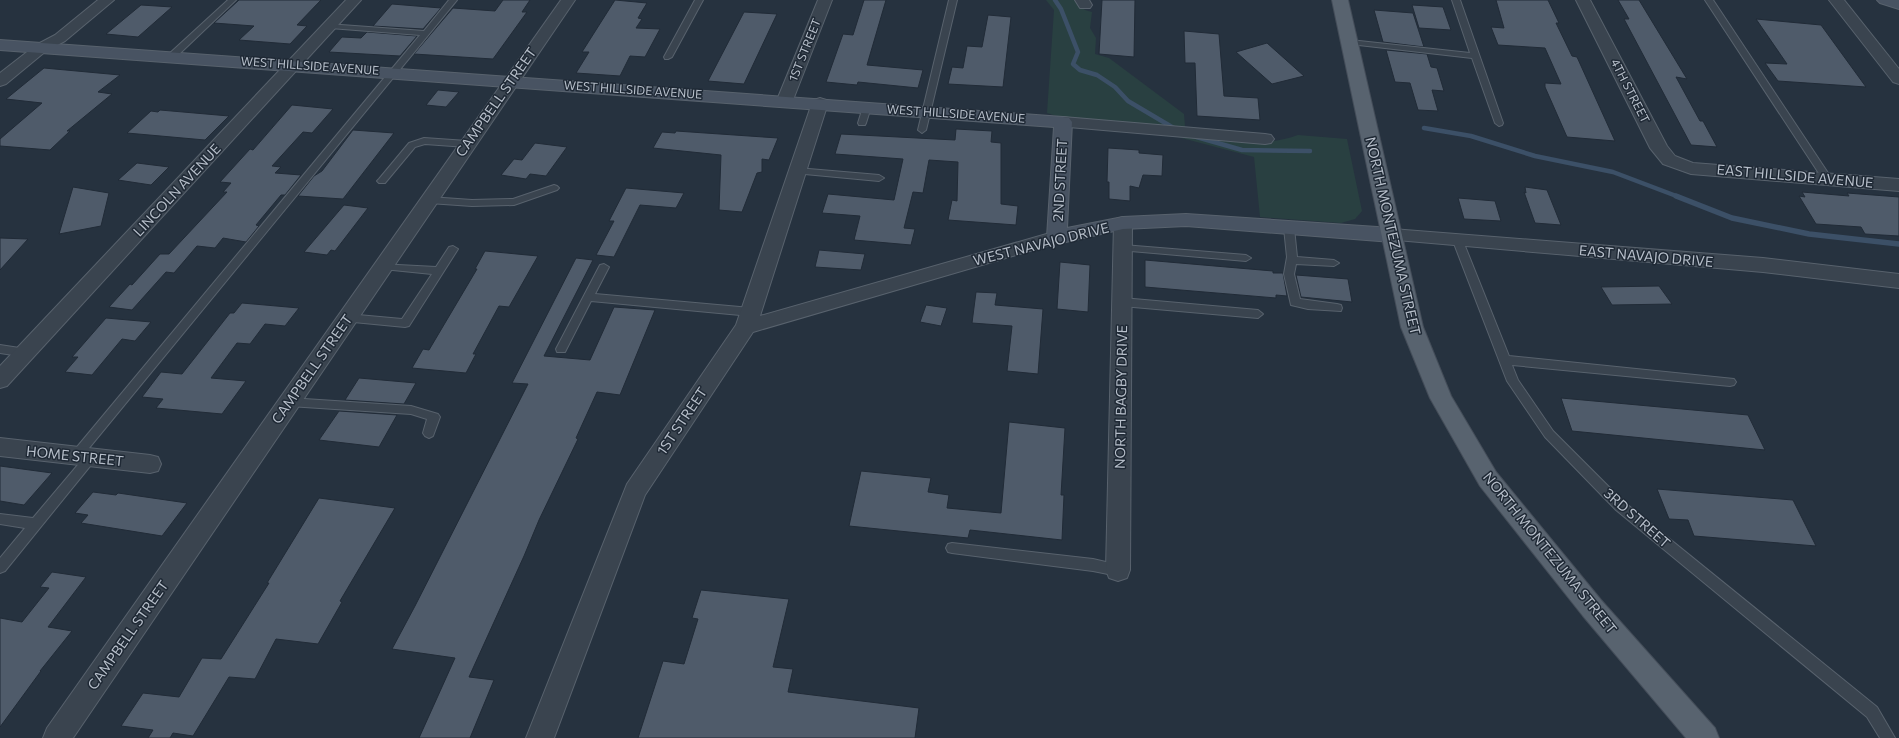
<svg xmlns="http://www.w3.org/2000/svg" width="1899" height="738" font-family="Commissioner,sans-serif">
<rect width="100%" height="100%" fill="#26323f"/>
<g fill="#294041">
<path d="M1046,0H1074L1085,10L1092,12L1090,28L1096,38L1095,54L1109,58L1184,114L1185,127L1066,119L1047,113L1054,10Z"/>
<path d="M1298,135L1347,139L1362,211L1355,219L1341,223L1260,217L1254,157L1174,136C1212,139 1262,149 1298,135Z"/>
</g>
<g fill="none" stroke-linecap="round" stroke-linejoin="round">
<g stroke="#3c5067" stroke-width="4.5">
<path d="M1055,0L1061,9L1078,52L1073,64L1080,70L1097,75L1115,87L1128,101L1177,130"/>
<path d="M1424,128L1471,136L1535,156L1613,172L1679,197"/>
<path d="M1193,136L1242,150L1310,151"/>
</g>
<path stroke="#3c5067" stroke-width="5.5" d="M1676,196L1732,218L1809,234L1899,244"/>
</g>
<g fill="#4f5b6a" stroke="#212b37">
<path d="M239,0H321L297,25L307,26L290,44L239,40L254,26L214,23Z"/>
<path d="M503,0H530L522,12H527L493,59L414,54L453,8L495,11Z"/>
<path d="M615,0L647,3L638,18L642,19L636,28L660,29L645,57L630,56L620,76L576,73L589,52H582Z"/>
<path d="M864,0H886L867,65L923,70L918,88L858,82L857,85L826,82L843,34L853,35Z"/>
<path d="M1102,0H1135L1134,57L1099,54Z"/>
<path d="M1496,0H1548L1559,23H1556L1572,56L1577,57L1615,141L1567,137L1545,87V83L1561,84L1545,48L1498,45L1491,27L1504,28Z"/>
<path d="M1618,0H1639L1687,79L1676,77L1700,121H1703L1717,147L1691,145L1624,19H1629Z"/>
<path d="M392,4L441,8L423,29L373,26Z"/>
<path d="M141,5L172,7L138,37L106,34Z"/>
<path d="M1412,5L1443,7L1451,30L1419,28Z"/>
<path d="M1374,10L1413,13L1424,47L1383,42Z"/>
<path d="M744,12L777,14L744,84L708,81Z"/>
<path d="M988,15L1011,17L1003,87L948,84L952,67L963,68L967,46L982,47Z"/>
<path d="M1756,19L1821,25L1866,87L1778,81L1765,63L1787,64Z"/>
<path d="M1184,31L1219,34L1224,96L1258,98L1260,120L1197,116L1195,63H1185Z"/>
<path d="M367,32L417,36L400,56L329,52L342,37L361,38Z"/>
<path d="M1267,43L1304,76L1272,84L1236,52Z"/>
<path d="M1386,50L1427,54L1431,67L1437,68L1444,91L1432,90L1438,111L1418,110L1410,83L1395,82Z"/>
<path d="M44,68L120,75L98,92L112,94L67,131H70L50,150L0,146V139L42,103L6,99Z"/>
<path d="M438,90L459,92L446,107L426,105Z"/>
<path d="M292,105L333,109L312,133L303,132L272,166L281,167L275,173L301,175L285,195H281L256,225L259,226L246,242L223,238L215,248L197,246L174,273L166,272L132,310L109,307L130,284L132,285L160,254H169L227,192H223L231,183L220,182L250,149L253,150Z"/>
<path d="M160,110L229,116L205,140L127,133L151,111L158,112Z"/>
<path d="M956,129L992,131L991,142L1001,143V204L1018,206L1016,225L948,220L952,200L957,201L958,162L929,160L923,193L913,192L904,228L915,229L911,245L854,240L860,216L822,213L828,194L894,200L903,159L835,154L841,134L955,140Z"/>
<path d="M353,130L394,133L343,199L298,196L314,176L322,171Z"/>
<path d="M676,131L778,138L769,160L762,159V172L757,173L742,212L719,210L721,155L653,148L662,132L675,133Z"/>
<path d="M535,143L567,147L546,176L530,174L526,179L501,175L514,159L522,160Z"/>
<path d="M1108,148L1139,150V153L1163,155L1162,176L1143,175L1139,188L1130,186V201L1109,199V182H1107Z"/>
<path d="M137,163L169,167L151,185L118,180Z"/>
<path d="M73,187L109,193L101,226L59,234Z"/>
<path d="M1525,187L1547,190L1561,225L1535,223L1524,192L1526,193Z"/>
<path d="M626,188L684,193L676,208L640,205L614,257L596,255L614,221H609Z"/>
<path d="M1802,192L1849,196L1847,193L1899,197V236L1865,234L1861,227L1816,224L1799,196L1805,197Z"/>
<path d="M1458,198L1495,201L1501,221L1464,219Z"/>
<path d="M344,205L368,208L335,251L331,250L327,255L304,252Z"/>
<path d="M0,238L28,239L0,270Z"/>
<path d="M819,250L865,254L861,270L815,267Z"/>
<path d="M485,251L538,256L509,307L499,306L473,354H476L466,373L412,368L423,349L429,350L477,269H475Z"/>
<path d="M576,258L593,260L544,356L590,360L614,307L655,310L620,395L597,392L576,438L578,439L539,520L524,556L469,677L494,680L470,738H419L455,658L392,649L415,606L528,384L512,383Z"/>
<path d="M1145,260L1273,271V273H1283L1287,296L1276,295V298L1145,287Z"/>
<path d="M1060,262L1090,265L1088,312L1057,309Z"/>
<path d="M1296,275L1348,279L1352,302L1301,297Z"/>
<path d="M1659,286L1672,304L1612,305L1601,287Z"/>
<path d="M976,292L997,293L995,305L1043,309L1038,374L1007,371L1012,326L972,323Z"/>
<path d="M242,303L299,308L285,326L265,324L250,344L237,343L211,378L246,381L222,414L156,408L163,399L142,397L161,372L182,374L230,313H234Z"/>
<path d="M926,305L947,308L941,326L920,322Z"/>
<path d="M106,318L151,322L135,341L122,339L92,375L65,372L78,357H72Z"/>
<path d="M359,378L416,383L404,404L345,400Z"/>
<path d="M1561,398L1748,415L1765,450L1572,431Z"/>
<path d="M339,411L397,415L379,447L319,440Z"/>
<path d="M1009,422L1065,428L1061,495H1064L1062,540L970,530L968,538L849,526L861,471L931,478L928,492L949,495L947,508L1001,513Z"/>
<path d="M0,466L52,473L24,505L0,501Z"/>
<path d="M1657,489L1793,500L1816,546L1694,536L1688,520L1669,519Z"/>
<path d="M93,492L116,495L118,493L187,503L162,536L81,523L88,515L75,513Z"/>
<path d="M319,498L395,508L340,601L342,602L318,644L276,639L255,679L229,677L193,736L173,733L170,738H148L153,730L121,726L143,693L179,697L202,658L221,659L269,583H267Z"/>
<path d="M52,572L86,577L48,627L72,631L40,671H41L0,727V618L22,622L49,588L40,587Z"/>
<path d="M701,590L789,599L773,667L793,669L788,692L919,708L915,738H638L663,661L684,664L698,619L692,618Z"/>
</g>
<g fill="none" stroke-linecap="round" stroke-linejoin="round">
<defs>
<g id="lane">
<path d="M228,0H236L175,58H169V54Z"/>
<path d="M449,0H457L80,459L76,461L72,459L70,456L72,453L420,35L330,28L326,26L327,24L424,31Z"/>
<path d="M695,0H703L672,57L668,59H665L664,57Z"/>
<path d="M949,0H957L926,130L922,133L918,130Z"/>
<path d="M1452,0H1460L1503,123L1502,125L1499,126L1495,123L1472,58L1350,44L1346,42L1350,40L1470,53Z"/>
<path d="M1705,0H1713L1832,179L1830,181H1824Z"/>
<path d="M867,104L871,107L866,123L865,125H859L858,123L863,107Z"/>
<path d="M424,138L467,141L471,144L467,147L425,144L415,147L385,183H379L377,181L379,179L409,143Z"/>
<path d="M797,168L879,175L884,178L879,181L794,173L792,171L794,169Z"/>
<path d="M554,185L557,186L559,188L557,190L514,205L472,206L429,203L424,200L429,197L472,200L513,199Z"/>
<path d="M1289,225L1294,228L1297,257L1334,260L1339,263L1334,266L1296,264L1294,274L1300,299L1337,304L1341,305L1342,308L1341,311L1308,309L1291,305L1284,274L1287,257L1284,228Z"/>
<path d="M1458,238L1463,241L1509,356L1734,379L1736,382L1734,385L1730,386L1512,365L1518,380L1553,431L1624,502L1877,707L1895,738H1880L1867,717L1616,510L1545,437L1507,381L1453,241Z"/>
<path d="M1123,245L1246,255L1251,258L1246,261L1119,250L1118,248Z"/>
<path d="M453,246L458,249L409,326L405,327L343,321L342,318L343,315L347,314L402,319L432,274L383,269L378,266L379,264L436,267L449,247Z"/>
<path d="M604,264L609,267L595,294L751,308L756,312L751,316L591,301L565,352H557L556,349L600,265Z"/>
<path d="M1122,298L1258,310L1263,314L1258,318L1122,306L1117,302Z"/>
<path d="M0,345L26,349L30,350L31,353L30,356L26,357L0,353Z"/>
<path d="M289,398L411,406L438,414L440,417L433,436L429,438L425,436L423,433L427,419L411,414L289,406L285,405L283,402L285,399Z"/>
<path d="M91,452L95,454L97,457L95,460L5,571L0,573V558L25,528L0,524V514L33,518L87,454Z"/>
<path d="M952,543L1093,559L1123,566L1124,570L1123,574L1118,576L1093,571L952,553L948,552L946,548L948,544Z"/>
</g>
<g id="street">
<path d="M98,0H114L65,41L46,51L6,84L0,86V73L36,45L55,35Z"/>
<path d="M346,0H361L7,386L0,388V366Z"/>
<path d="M561,0H575L73,738H43L47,728Z"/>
<path d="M818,0H832L793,100L791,103L785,105L779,103L777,100Z"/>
<path d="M1075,0H1089L1092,5L1090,8H1080Z"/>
<path d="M1576,0H1590L1667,146L1675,156L1693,163L1899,179V191L1691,174L1663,164L1650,148Z"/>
<path d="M1829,0H1844L1899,69V84L1893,82Z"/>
<path d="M820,98L826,100L828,103L760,316L1057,231L1064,233L1066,237L1064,241L753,332L645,495L554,738H526L627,484L736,325L812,103L814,100Z"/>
<path d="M1063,117L1265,134L1271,135L1274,139L1271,143L1265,144L1057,126L1055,122L1057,118Z"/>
<path d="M1123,217L1130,219L1132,223L1130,570L1127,578L1118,581L1109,578L1106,570L1114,223L1116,219Z"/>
<path d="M1392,229L1763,258L1899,274V288L1763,272L1385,239L1383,235L1385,231Z"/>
<path d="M0,438L150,455L158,457L161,464L158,471L150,473L0,456Z"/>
</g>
<g id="secondary">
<path d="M1877,0H1899V9L1880,3Z"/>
<path d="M0,40L1063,117L1069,118L1072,122L1067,228L1123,217L1186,214L1392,228L1399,230L1402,235L1399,240L1392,242L1186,226L1123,229L1057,244L1050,242L1047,237L1054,127L0,50Z"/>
</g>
<path id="primary" d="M1332,0H1348L1423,327L1451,396L1496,472L1601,600L1715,728L1719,738H1686L1583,616L1480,486L1430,398L1401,327Z"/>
</defs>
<use href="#lane" stroke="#58626d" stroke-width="2"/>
<use href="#street" stroke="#58626d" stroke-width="2"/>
<use href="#secondary" stroke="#58626d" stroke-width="2"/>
<use href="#primary" stroke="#444d59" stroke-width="2"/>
<use href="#lane" fill="#3a444f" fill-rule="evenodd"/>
<use href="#street" fill="#3a444f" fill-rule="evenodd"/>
<use href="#secondary" fill="#485362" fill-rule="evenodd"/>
<use href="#primary" fill="#58636f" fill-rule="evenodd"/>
</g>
<g text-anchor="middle" stroke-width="3" stroke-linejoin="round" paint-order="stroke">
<g font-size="12" fill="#b7bfca" stroke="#1f2935">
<text transform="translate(805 50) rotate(-68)" y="4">1ST STREET</text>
<text transform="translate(310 66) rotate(4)" y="4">WEST HILLSIDE AVENUE</text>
<text transform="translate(633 90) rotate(4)" y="4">WEST HILLSIDE AVENUE</text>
<text transform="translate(1630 91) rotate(63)" y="4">4TH STREET</text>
<text transform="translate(956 114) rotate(4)" y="4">WEST HILLSIDE AVENUE</text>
</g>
<g font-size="14" fill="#b7bfca" stroke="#1f2935">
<text transform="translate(496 102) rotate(-55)" y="5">CAMPBELL STREET</text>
<text transform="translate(1795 176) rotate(5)" y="5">EAST HILLSIDE AVENUE</text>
<text transform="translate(1060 180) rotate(-87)" y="5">2ND STREET</text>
<text transform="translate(177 190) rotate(-47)" y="5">LINCOLN AVENUE</text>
<text transform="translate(1393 236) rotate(77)" y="5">NORTH MONTEZUMA STREET</text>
<text transform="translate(1041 244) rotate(-14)" y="5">WEST NAVAJO DRIVE</text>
<text transform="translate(1646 256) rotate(5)" y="5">EAST NAVAJO DRIVE</text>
<text transform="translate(312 369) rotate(-55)" y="5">CAMPBELL STREET</text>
<text transform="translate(1121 397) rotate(-89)" y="5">NORTH BAGBY DRIVE</text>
<text transform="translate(682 421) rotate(-56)" y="5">1ST STREET</text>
<text transform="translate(75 456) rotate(6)" y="5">HOME STREET</text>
<text transform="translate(1637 518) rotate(41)" y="5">3RD STREET</text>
<text transform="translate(1550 553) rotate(51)" y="5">NORTH MONTEZUMA STREET</text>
<text transform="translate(128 635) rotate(-55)" y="5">CAMPBELL STREET</text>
</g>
</g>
</svg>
